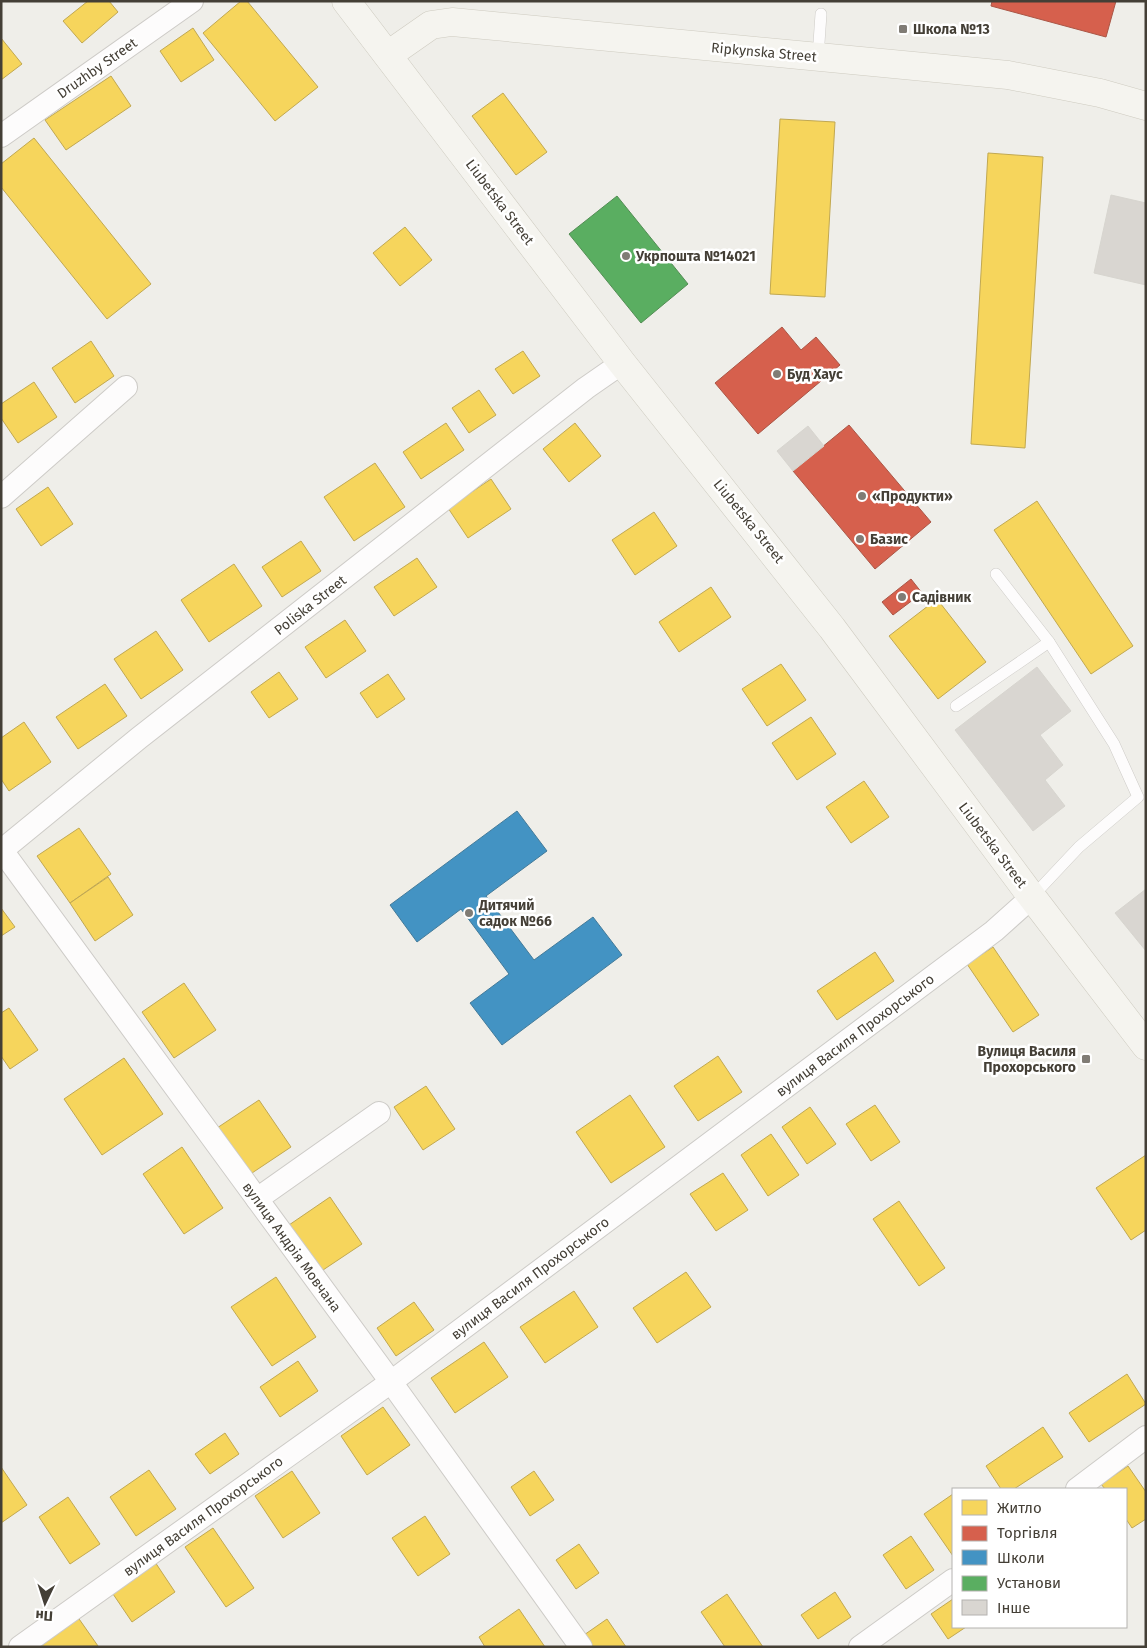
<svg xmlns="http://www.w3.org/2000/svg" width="1147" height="1648" font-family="'Fira Sans',sans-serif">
<rect width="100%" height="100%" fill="#efeee9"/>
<g fill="#f6d55c" stroke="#c1a851">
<path d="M88,1H109L118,12L82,43L63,21Z"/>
<path d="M241,1H247L318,87L275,121L203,33Z"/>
<path d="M193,28L214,60L181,82L160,51Z"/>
<path d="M1,38L22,64L1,80Z"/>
<path d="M111,76L131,106L66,150L45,120Z"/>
<path d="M503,93L547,152L516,175L472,116Z"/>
<path d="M780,119L835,122L825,297L770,294Z"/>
<path d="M34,138L151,284L107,319L1,187V164Z"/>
<path d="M988,153L1043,157L1025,448L971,444Z"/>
<path d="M405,227L432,260L400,286L373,253Z"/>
<path d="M91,341L114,376L75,403L52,368Z"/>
<path d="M523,351L540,376L513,394L495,369Z"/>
<path d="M34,382L57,417L18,443L1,418V404Z"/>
<path d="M479,390L496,415L469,433L452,408Z"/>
<path d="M446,423L464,450L421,479L403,452Z"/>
<path d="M575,423L601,456L569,482L543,449Z"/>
<path d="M375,463L405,507L354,541L324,497Z"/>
<path d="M491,479L511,509L468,538L448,508Z"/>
<path d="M48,487L73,524L41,546L16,509Z"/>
<path d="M1037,501L1133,646L1091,674L994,530Z"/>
<path d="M654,512L677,546L635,575L612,540Z"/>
<path d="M301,541L321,571L282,597L262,567Z"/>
<path d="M417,558L437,587L394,616L374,587Z"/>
<path d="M234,564L262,606L209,642L181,600Z"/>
<path d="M711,587L731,617L679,652L659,622Z"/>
<path d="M937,599L986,662L938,699L889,636Z"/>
<path d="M345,620L366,651L326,678L305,647Z"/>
<path d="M156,631L183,670L141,699L114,659Z"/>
<path d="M781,664L806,700L767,726L742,689Z"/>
<path d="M279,672L298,699L269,718L251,692Z"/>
<path d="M388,674L405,699L377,718L360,693Z"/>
<path d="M105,684L127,716L78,749L56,717Z"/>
<path d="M811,717L836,754L797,780L772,743Z"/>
<path d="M24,722L51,762L9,791L1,779V738Z"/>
<path d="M864,781L889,817L851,843L826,807Z"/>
<path d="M79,828L111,874L70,903L37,856Z"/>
<path d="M108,877L133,915L95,941L70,903Z"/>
<path d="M1,908L15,927L1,936Z"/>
<path d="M993,947L1039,1015L1013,1032L967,964Z"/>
<path d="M875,952L894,981L837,1020L817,991Z"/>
<path d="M184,983L216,1030L174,1058L142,1012Z"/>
<path d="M9,1008L38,1050L10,1069L1,1056V1013Z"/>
<path d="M718,1056L742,1092L698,1121L674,1086Z"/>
<path d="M124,1058L163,1114L102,1155L64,1099Z"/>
<path d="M426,1086L455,1129L423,1150L394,1107Z"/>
<path d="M630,1095L665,1147L611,1183L576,1132Z"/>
<path d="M259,1100L291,1147L249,1175L217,1128Z"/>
<path d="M875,1105L900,1142L871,1161L846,1124Z"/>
<path d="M810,1107L836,1144L807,1164L782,1127Z"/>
<path d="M771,1134L799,1175L768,1196L741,1155Z"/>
<path d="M182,1147L223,1208L184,1234L143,1174Z"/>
<path d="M1146,1155V1230L1131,1240L1096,1188Z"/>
<path d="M723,1173L748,1210L716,1231L690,1194Z"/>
<path d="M330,1197L362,1244L320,1272L289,1225Z"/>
<path d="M899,1201L945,1268L919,1286L873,1219Z"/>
<path d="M686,1272L711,1307L657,1343L633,1308Z"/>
<path d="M276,1277L316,1337L272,1366L231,1307Z"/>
<path d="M574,1291L598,1327L545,1363L520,1327Z"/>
<path d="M414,1302L434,1330L396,1356L377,1328Z"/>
<path d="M484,1342L508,1377L455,1413L431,1378Z"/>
<path d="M298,1361L318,1391L280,1417L260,1387Z"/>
<path d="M1127,1374L1146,1404L1089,1442L1069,1413Z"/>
<path d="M383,1407L410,1445L367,1475L341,1436Z"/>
<path d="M1043,1427L1063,1457L1014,1489H1001L986,1466Z"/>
<path d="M225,1433L239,1454L210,1474L195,1454Z"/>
<path d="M1128,1466L1146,1492V1519L1132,1528L1126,1519V1489H1105L1101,1484Z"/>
<path d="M1,1467L27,1505L1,1523Z"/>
<path d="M149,1470L176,1509L136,1536L110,1497Z"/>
<path d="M292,1471L320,1513L283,1538L255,1496Z"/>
<path d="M534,1471L554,1500L530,1516L511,1487Z"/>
<path d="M953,1494V1556L924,1514Z"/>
<path d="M68,1497L100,1544L70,1564L39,1517Z"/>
<path d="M425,1516L450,1554L418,1576L392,1538Z"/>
<path d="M213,1528L254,1588L226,1607L185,1547Z"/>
<path d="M911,1536L934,1570L906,1589L883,1555Z"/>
<path d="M579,1544L599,1573L576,1589L556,1560Z"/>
<path d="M155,1562L175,1592L132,1622L111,1591Z"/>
<path d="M835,1592L851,1617L818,1639L801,1615Z"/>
<path d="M727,1594L763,1647H725L701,1612Z"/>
<path d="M953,1599V1627H966L948,1639L931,1614Z"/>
<path d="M519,1609L545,1647H485L479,1637Z"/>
<path d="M77,1616L98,1646L34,1647Z"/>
<path d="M607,1619L626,1647H592L584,1635Z"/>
</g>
<g fill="#d6604d" stroke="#aa5646">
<path d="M992,1H1116L1106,37L991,6Z"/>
<path d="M782,327L801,350L816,337L840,365L758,434L715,383Z"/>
<path d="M849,425L931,522L875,569L793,471Z"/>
<path d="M911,579L922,593L893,615L882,602Z"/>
</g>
<path fill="#4393c3" stroke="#437a99" d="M517,811L547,851L486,896L534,960L593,917L622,955L502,1045L470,1003L509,974L461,909L417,942L390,905Z"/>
<path fill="#5aae61" stroke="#538d54" d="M617,196L688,284L641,323L569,234Z"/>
<g fill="#d9d6d1" stroke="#d7d5cf">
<path d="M1111,195L1146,203V285L1094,273Z"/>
<path d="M808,426L824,446L793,471L777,451Z"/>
<path d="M1037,667L1071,711L1040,735L1063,765L1045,780L1065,806L1033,831L955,730Z"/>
<path d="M1146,889V951L1115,913Z"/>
</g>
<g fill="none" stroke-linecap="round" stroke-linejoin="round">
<defs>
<g id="lane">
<path d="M818,57L821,14"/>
<path d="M996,574L1049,642L1114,744L1138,797L1079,847L1032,897"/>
<path d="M956,706L1049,642"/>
</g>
<g id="street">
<path d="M1,136L192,1"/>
<path d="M1,497L126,387"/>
<path d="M1,849L391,1382L581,1647"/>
<path d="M1,851L139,738L586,388L622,363"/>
<path d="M257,1199L379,1113"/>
<path d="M1077,1489L1146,1437"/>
<path d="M20,1647L391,1382L994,931L1032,897"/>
<path d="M860,1647L953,1580"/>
</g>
<g id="secondary">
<path d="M346,1L622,363L832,628L1032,897L1146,1046"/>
<path d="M388,55L431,25L452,22L1008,75L1100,93L1146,106"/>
</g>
</defs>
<use href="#lane" stroke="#cdcbc7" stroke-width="12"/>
<use href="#street" stroke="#cdcbc7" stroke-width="24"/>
<use href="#secondary" stroke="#cecbc0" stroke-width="29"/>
<use href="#lane" stroke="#fdfcfc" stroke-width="11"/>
<use href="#street" stroke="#fdfcfc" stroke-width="22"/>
<use href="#secondary" stroke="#f5f4ef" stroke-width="28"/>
</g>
<g fill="#807c75" stroke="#fff" stroke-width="2">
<rect x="898" y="24" width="10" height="10" rx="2.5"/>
<circle cx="626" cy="256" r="5"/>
<circle cx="777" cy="374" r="5"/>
<circle cx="862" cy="496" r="5"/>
<circle cx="860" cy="539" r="5"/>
<circle cx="902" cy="597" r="5"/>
<circle cx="469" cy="913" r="5"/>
<rect x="1081" y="1054" width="10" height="10" rx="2.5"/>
</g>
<g text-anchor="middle" stroke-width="5" stroke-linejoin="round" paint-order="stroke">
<g font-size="14" font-weight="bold" fill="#443f36" stroke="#fff" text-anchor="start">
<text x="913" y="34">Школа №13</text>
<text x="636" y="261">Укрпошта №14021</text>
<text x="787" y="379">Буд Хаус</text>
<text x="872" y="501">«Продукти»</text>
<text x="870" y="544">Базис</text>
<text x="912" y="602">Садівник</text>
<text x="479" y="910">Дитячий<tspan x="479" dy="16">садок №66</tspan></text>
<text x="1076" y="1056" text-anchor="end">Вулиця Василя<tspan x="1076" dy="16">Прохорського</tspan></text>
</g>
<g font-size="14" fill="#443f36" stroke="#fff">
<text transform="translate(764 52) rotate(5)" y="5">Ripkynska Street</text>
<text transform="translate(97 68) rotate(-35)" y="5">Druzhby Street</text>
<text transform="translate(500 202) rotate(53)" y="5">Liubetska Street</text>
<text transform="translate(749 521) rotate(51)" y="5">Liubetska Street</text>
<text transform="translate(310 605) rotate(-38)" y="5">Poliska Street</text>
<text transform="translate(993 845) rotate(53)" y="5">Liubetska Street</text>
<text transform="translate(855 1035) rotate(-37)" y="5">вулиця Василя Прохорського</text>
<text transform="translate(292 1247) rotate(54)" y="5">вулиця Андрія Мовчана</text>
<text transform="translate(530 1278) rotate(-37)" y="5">вулиця Василя Прохорського</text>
<text transform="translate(203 1516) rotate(-36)" y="5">вулиця Василя Прохорського</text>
</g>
</g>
<rect width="1147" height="1648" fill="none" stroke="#443f36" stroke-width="5"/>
<rect x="952" y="1488" width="175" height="140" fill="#ffffff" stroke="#b4b2af"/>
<rect x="962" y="1500" width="25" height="15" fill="#f6d55c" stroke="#b4b2af"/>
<text x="997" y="1513" font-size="15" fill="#443f36">Житло</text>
<rect x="962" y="1526" width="25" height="15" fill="#d6604d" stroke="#b4b2af"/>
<text x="997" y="1538" font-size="15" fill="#443f36">Торгівля</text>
<rect x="962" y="1550" width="25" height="15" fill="#4393c3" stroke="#b4b2af"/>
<text x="997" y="1563" font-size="15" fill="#443f36">Школи</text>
<rect x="962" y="1576" width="25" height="15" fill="#5aae61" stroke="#b4b2af"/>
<text x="997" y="1588" font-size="15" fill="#443f36">Установи</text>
<rect x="962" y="1600" width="25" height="15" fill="#d9d6d1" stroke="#b4b2af"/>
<text x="997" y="1613" font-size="15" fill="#443f36">Інше</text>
<g transform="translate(45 1603) rotate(184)" stroke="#ffffff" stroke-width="4" paint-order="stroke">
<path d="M0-4L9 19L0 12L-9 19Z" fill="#443f36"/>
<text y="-8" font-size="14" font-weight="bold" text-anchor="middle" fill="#443f36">Пн</text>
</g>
</svg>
